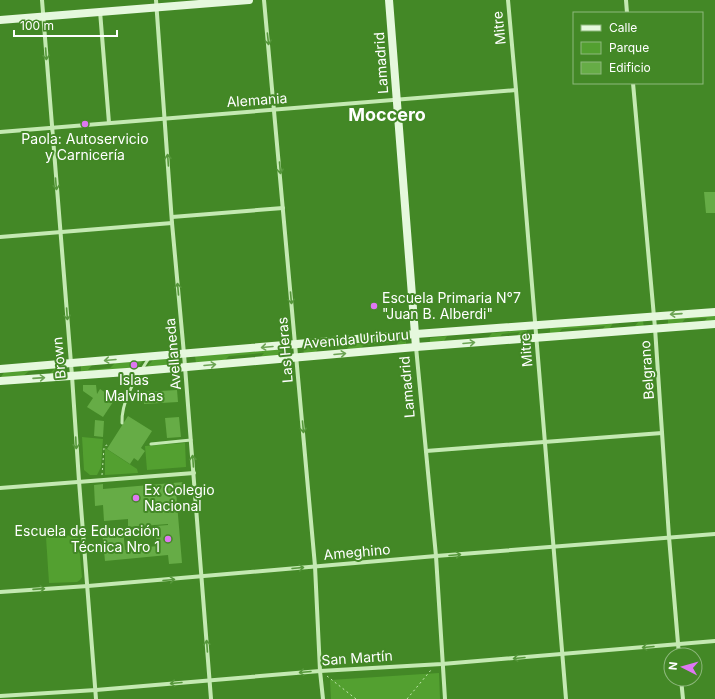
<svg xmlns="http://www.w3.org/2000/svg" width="715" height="699" font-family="Inter,sans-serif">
<rect width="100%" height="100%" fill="#438826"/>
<g fill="#53a030">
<path d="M715,315V321L704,322L707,318L685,319L681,324L668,325V319Z"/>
<path d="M639,321H643L644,327L602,330L605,326L562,329L558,334H550V328L613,323L610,328L635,326Z"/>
<path d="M527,330V336L516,337L520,332L502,334L499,338L430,344V338L447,336L444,341L488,338L492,333Z"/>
<path d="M406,340V346L396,347L398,342L364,345L359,350L304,354L303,348L319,347L316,352L347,349L351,344Z"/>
<path d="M283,349V356L260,358L264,353L229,356L224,361L196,363L195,356Z"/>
<path d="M175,358V365L147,367L153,360Z"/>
<path d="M143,361L137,368L81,372V365H92L88,370L110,368L115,363Z"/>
<path d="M63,367V374L49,375L54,369L29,371L22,377H1L5,371Z"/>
<path d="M82,437L103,439L101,467L97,475H90L84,470Z"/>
<path d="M185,443L186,467L147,470L145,446Z"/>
<path d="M105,448L137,469L138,473L105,475Z"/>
<path d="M78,535L82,577L80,580L77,582L49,583L46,537Z"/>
<path d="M439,673L440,699H331L330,680Z"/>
</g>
<g fill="#66ac46">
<path d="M704,192H715V213H706Z"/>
<path d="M83,385H96L97,394L100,389L115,399L103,417L87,407L93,398L83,391Z"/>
<path d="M177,390L178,402L144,404L143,392Z"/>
<path d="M128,416L152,431L141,448L145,451L138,461L134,458L130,464L107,449Z"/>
<path d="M179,417L181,437L167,438L165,418Z"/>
<path d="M95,420L104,421L103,437L94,436Z"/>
<path d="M184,482L185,490L176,491L182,563L169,564L168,555L105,561L102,531L123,529L125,550L157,546L155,526L168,525V524L128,527V519L104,521L103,505L95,506L94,485L103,484V489Z"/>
</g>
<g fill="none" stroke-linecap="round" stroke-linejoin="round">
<g stroke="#c4e9b2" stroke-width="1" stroke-dasharray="2 3" stroke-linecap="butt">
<path d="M102,475L104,448L106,445L109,446"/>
<path d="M327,676L356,699"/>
<path d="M407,699L431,670"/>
</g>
<g stroke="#c4e9b2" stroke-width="3">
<path d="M122,423C121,400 137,377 149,358"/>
<path d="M151,444L191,440"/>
</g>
<g stroke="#c4e9b2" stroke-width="4">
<path d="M42,0L72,376L79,481L96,699"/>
<path d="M156,0L172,223L184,354L211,699"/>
<path d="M264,0L315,566L320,671L323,699"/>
<path d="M508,0L516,90L566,699"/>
<path d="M626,0L627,13"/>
<path d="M100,11L109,123"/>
<path d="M633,83L655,328L669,537L679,655"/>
<path d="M0,132L516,90"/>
<path d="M172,217L283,208"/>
<path d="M0,237L172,223"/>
<path d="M416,347L436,556L445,699"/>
<path d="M426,451L662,433"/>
<path d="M0,488L194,473"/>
<path d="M0,592L88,586L436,556L715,534"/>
<path d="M681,679L683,699"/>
<path d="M0,696L96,690L320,671L442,664L715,641"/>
</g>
<g stroke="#e5f8dd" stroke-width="8">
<path d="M389,0L416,347"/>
<path d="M0,20L249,0"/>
<path d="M0,369L416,334L715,312"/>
<path d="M0,381L141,371L416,347L715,324"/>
</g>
</g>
<defs><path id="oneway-shaft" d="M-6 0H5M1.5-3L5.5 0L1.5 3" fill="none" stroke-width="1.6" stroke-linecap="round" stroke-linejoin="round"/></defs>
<g stroke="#56973b">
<use href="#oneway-shaft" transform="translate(268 39) rotate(84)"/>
<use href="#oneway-shaft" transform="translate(46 54) rotate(86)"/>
<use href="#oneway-shaft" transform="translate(168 160) rotate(-94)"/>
<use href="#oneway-shaft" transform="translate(280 168) rotate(85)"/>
<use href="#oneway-shaft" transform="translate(56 184) rotate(85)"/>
<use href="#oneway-shaft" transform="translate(178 289) rotate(-95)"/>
<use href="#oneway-shaft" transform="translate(291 298) rotate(85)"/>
<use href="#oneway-shaft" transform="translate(67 314) rotate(86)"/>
<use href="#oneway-shaft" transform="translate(303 427) rotate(85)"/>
<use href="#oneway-shaft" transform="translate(76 443) rotate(87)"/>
<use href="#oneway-shaft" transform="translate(193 461) rotate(-94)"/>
<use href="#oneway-shaft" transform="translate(455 555) rotate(-5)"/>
<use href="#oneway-shaft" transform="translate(298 568) rotate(-5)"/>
<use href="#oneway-shaft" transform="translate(169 580) rotate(-5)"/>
<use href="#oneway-shaft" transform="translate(39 589) rotate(-4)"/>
<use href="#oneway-shaft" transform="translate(207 646) rotate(-94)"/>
<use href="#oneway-shaft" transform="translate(648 647) rotate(175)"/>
<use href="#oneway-shaft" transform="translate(519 658) rotate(175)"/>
<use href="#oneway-shaft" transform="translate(305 672) rotate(175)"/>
<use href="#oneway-shaft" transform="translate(176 683) rotate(175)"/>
</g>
<g stroke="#6ca454">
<use href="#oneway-shaft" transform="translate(676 314) rotate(176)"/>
<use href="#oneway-shaft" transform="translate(469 343) rotate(-5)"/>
<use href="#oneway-shaft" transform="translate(267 347) rotate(175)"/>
<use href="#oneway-shaft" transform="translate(340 354) rotate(-5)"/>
<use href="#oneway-shaft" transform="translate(110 360) rotate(175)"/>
<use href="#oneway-shaft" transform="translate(210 365) rotate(-5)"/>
<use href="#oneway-shaft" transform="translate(39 378) rotate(-4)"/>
</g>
<g fill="#df77f2" stroke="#438826" stroke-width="1.5">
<circle cx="85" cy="124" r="4"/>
<circle cx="374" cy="306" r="4"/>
<circle cx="134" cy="365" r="4"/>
<circle cx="136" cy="498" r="4"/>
<circle cx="168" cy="539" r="4"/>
</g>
<g text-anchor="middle" stroke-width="4" stroke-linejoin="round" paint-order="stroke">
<g font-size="14" fill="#fff" stroke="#438826">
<text transform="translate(499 28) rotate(-96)" y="5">Mitre</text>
<text transform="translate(381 63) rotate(-94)" y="5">Lamadrid</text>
<text transform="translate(257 100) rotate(-4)" y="5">Alemania</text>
<text transform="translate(356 339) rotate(-5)" y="5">Avenida Uriburu</text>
<text transform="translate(285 350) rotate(-95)" y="5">Las Heras</text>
<text transform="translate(526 350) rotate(-95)" y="5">Mitre</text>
<text transform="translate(173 354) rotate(-95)" y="5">Avellaneda</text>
<text transform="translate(59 358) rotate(-95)" y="5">Brown</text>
<text transform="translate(647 370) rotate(-94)" y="5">Belgrano</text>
<text transform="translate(407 387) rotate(-95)" y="5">Lamadrid</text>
<text transform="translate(357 552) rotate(-5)" y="5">Ameghino</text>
<text transform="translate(357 658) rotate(-4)" y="5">San Martín</text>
</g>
<g font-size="14" fill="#fff" stroke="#438826">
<text x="85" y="144">Paola: Autoservicio<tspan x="85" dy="16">y Carnicería</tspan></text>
<text x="382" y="303" text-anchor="start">Escuela Primaria N°7<tspan x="382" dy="16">"Juan B. Alberdi"</tspan></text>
<text x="134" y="385">Islas<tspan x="134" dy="16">Malvinas</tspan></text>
<text x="144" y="495" text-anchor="start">Ex Colegio<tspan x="144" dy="16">Nacional</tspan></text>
<text x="160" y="536" text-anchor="end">Escuela de Educación<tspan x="160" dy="16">Técnica Nro 1</tspan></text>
</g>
<g font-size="18" font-weight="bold" fill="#fff" stroke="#438826">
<text x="387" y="121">Moccero</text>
</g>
</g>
<rect x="573" y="12" width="130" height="72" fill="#438826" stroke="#8eb87d"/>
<rect x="581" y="25" width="20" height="6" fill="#e5f8dd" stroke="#8eb87d"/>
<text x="609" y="32" font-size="12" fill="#ffffff">Calle</text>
<rect x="581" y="42" width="20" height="12" fill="#53a030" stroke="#8eb87d"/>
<text x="609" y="52" font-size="12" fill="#ffffff">Parque</text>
<rect x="581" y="62" width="20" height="12" fill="#66ac46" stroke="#8eb87d"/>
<text x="609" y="72" font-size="12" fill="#ffffff">Edificio</text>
<g transform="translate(683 667) rotate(276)"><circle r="19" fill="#438826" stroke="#8eb87d"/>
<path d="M0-3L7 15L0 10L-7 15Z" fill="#df77f2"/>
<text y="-6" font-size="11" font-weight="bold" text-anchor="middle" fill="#ffffff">N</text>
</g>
<path d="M14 30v6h103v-6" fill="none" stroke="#ffffff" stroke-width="2"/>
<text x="20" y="30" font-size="12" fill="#ffffff" stroke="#438826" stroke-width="3" paint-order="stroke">100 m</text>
</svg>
